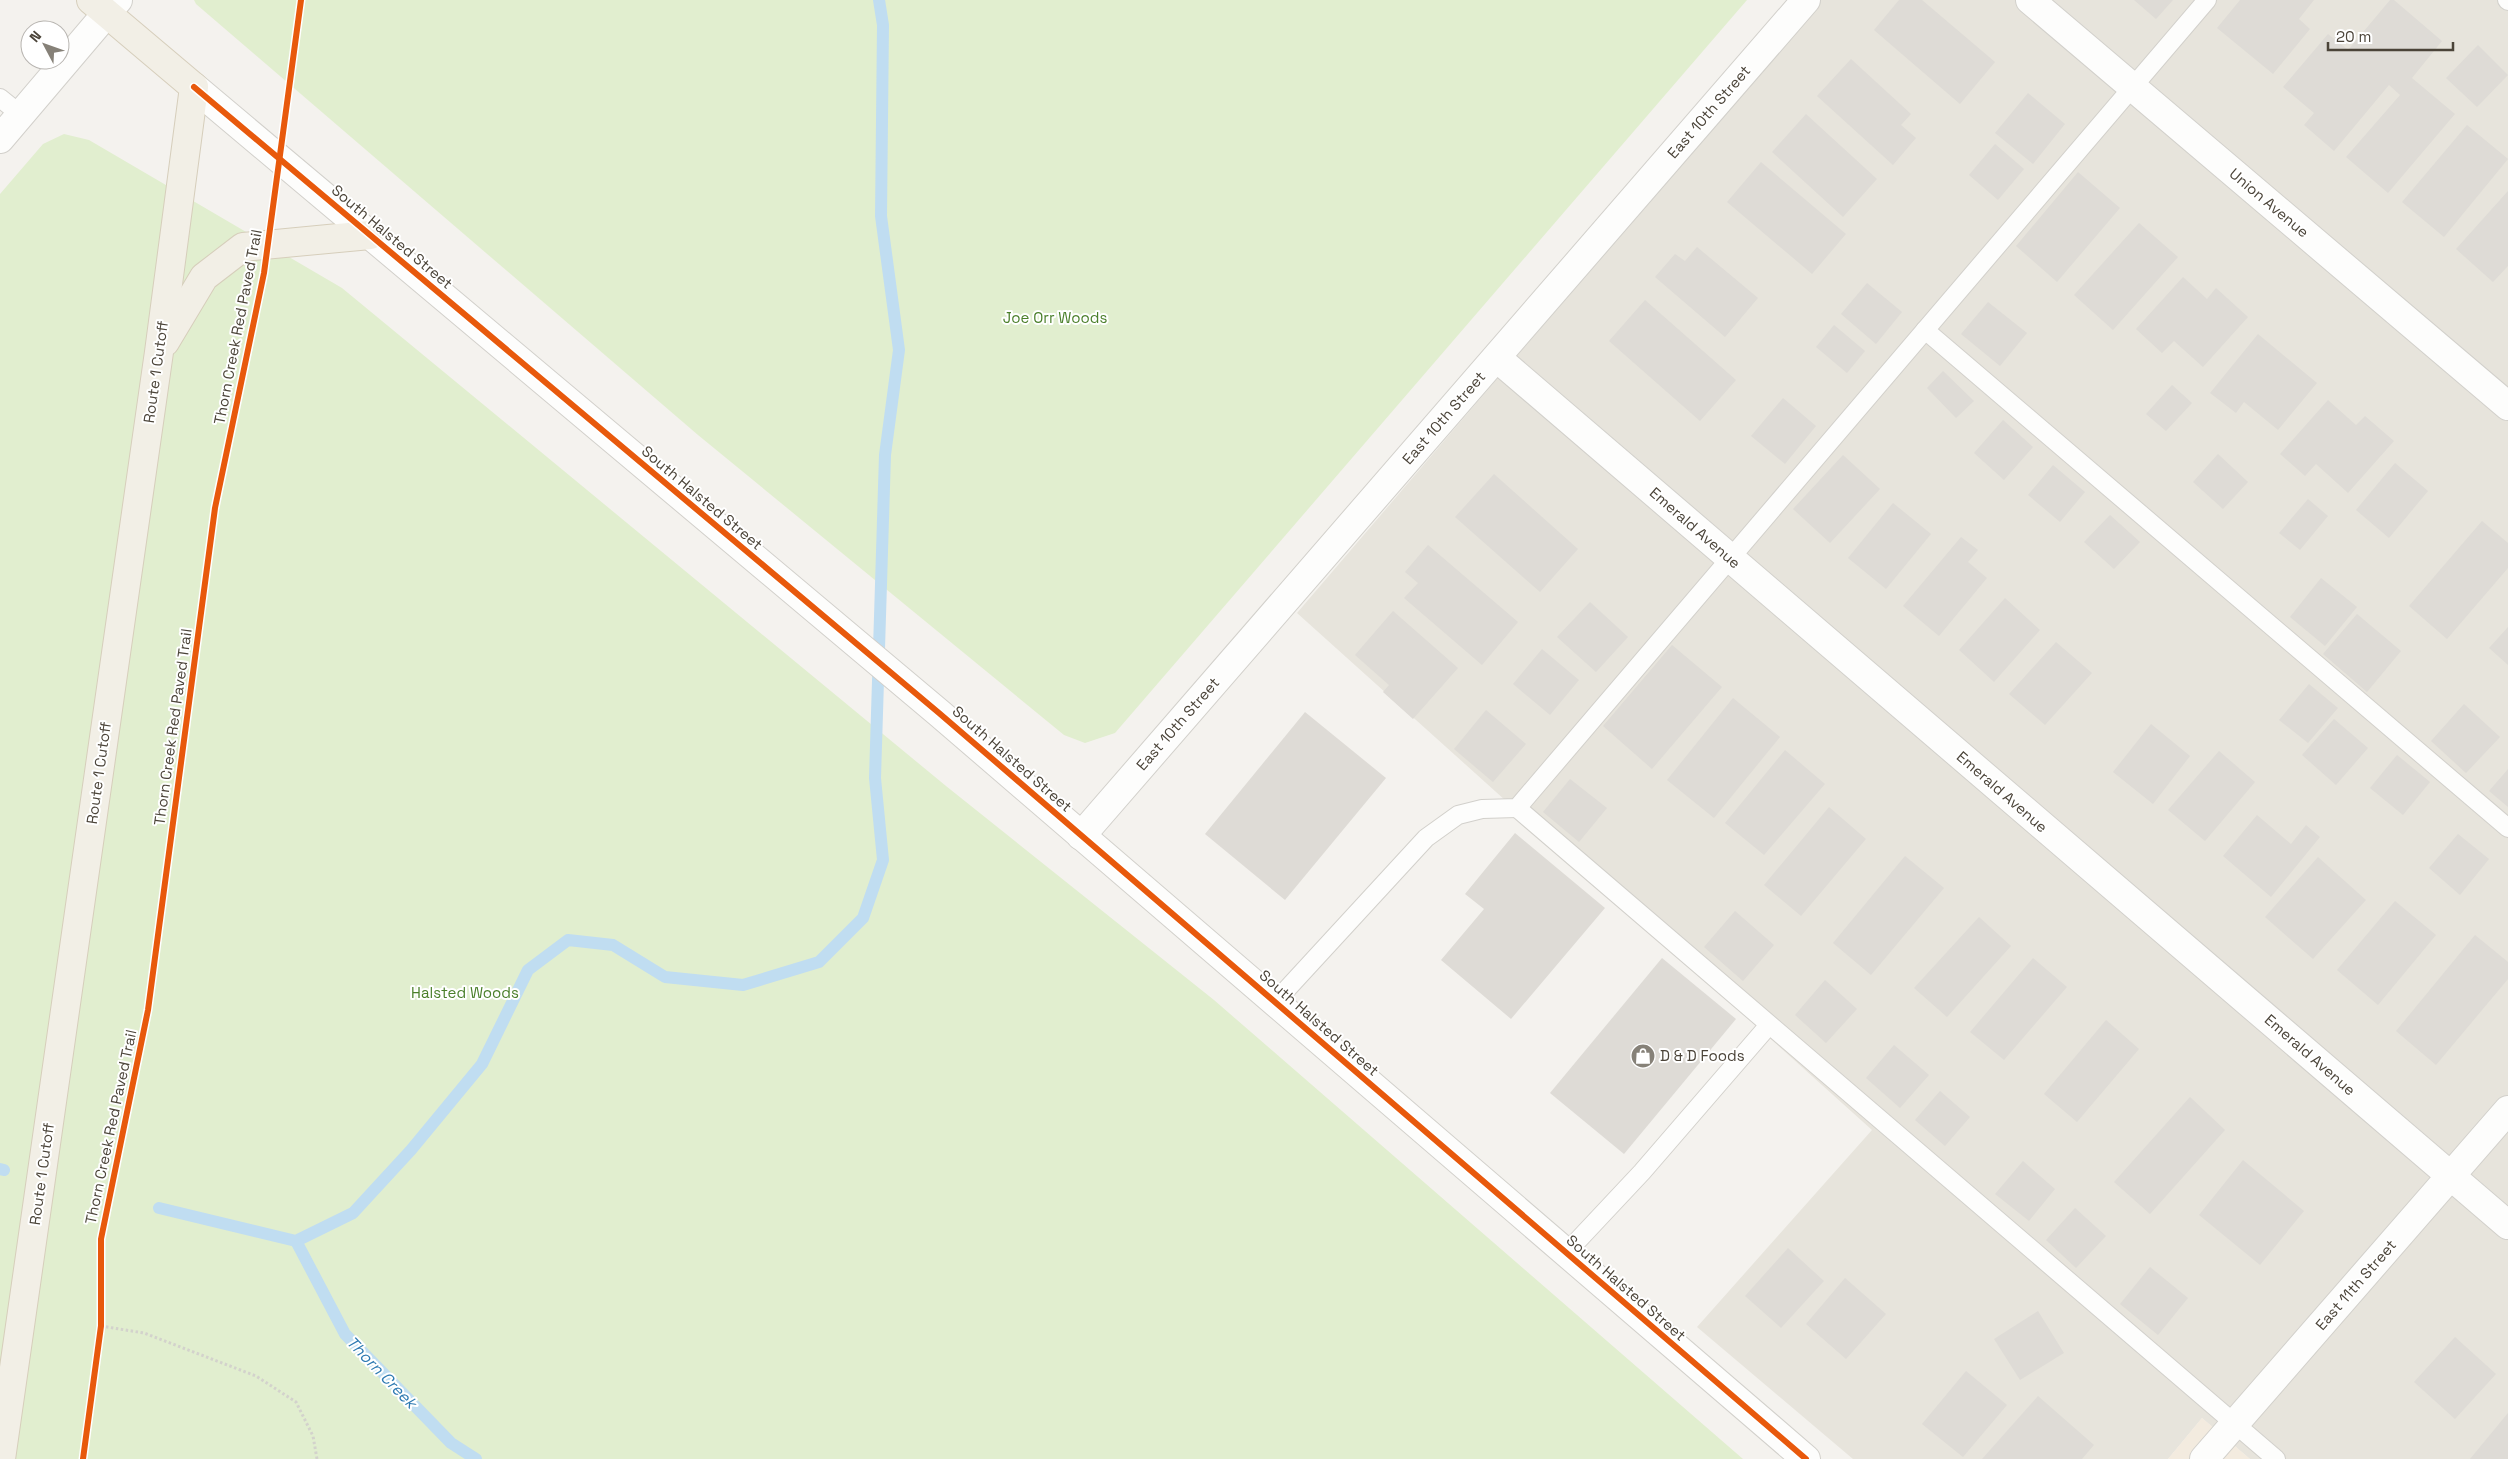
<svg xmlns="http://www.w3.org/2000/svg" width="2508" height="1459" font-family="'Space Grotesk',sans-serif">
<rect width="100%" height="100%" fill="#f4f2ee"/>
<path fill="#e7e4dc" d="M1821,0H2508V1459H2250L2202,1418L2168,1459H1853L1697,1327L1872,1130L1297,613Z"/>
<path fill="#f3ebdf" d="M2202,1418L2250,1459H2168Z"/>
<g fill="#e1eecf">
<path d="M194,0H1747L1115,733L1085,743L1064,735L698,435L196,4Z"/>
<path d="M64,134L89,140L342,288L946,786L1214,1000L1743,1459H0V194L43,144Z"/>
</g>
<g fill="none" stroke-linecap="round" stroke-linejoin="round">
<g stroke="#c0ddf1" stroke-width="12">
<path d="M0,1169L4,1170"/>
<path d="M159,1208L296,1241L353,1213L411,1150L482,1064L528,970L568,940L613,945L665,977L743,985L819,962L863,918L883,860L875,778L885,455L899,350L881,216L883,25L879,0"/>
<path d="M296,1241L345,1334L451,1443L476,1459"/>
</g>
</g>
<g fill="#dedbd6">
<path d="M1899,0H1922L1995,62L1960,104L1874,30Z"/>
<path d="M2134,0H2173L2156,19Z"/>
<path d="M2240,0H2314L2299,19L2310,29L2273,74L2217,28Z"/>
<path d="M2390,0H2394L2442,41L2412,78L2455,114L2388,193L2346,157L2400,95L2389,85L2334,151L2304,125L2314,113L2283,87L2328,34L2348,50Z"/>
<path d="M2478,45L2508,75L2477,107L2446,78Z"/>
<path d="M1851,59L1911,114L1901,125L1916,138L1893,165L1817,96Z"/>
<path d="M2028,93L2065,124L2033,164L1995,133Z"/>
<path d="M1806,114L1877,179L1843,217L1772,152Z"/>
<path d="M2467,125L2508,159L2444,237L2402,202Z"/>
<path d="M1995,144L2024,169L1998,200L1969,175Z"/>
<path d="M1761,162L1846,234L1812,274L1727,202Z"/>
<path d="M2078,172L2120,208L2057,282L2016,246Z"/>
<path d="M2508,191V266L2493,282L2456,249Z"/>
<path d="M2139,223L2178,257L2113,330L2074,295Z"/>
<path d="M1697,247L1758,298L1725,337L1655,277L1675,254L1685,261Z"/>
<path d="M2183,277L2207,299L2216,288L2248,317L2203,367L2174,341L2162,353L2136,329Z"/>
<path d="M1867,283L1902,312L1876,344L1841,314Z"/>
<path d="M1645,300L1736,380L1700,421L1609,341Z"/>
<path d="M1988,302L2027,333L2000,366L1961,334Z"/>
<path d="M1834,325L1865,351L1847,373L1816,347Z"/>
<path d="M2258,334L2317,383L2278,430L2244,402L2236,413L2210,393Z"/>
<path d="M1943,371L1974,401L1956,418L1927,388Z"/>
<path d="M2172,385L2192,403L2166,431L2146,414Z"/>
<path d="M1783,398L1816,426L1785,464L1751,436Z"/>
<path d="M2328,400L2356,425L2365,416L2394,441L2348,493L2316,464L2305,476L2280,454Z"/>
<path d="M2003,420L2033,447L2004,480L1974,453Z"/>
<path d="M2218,454L2248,482L2223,509L2193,482Z"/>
<path d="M1843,455L1880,489L1830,543L1793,509Z"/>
<path d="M2395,463L2428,491L2389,538L2356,510Z"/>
<path d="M2053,465L2085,492L2060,522L2028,495Z"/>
<path d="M1494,474L1578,549L1540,592L1455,517Z"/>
<path d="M2308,499L2328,516L2300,550L2279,533Z"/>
<path d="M1893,503L1931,534L1886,589L1848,558Z"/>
<path d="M2110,515L2140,542L2114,569L2084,542Z"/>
<path d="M2482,521L2508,543V568L2447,639L2409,606Z"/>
<path d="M1961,537L1978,550L1968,562L1987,578L1939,636L1903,606Z"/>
<path d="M1428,545L1518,622L1482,665L1404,598L1418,583L1405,572Z"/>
<path d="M2321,578L2357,607L2325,646L2290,617Z"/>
<path d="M2005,598L2040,630L1994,682L1959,650Z"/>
<path d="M1590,602L1628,637L1596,672L1557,637Z"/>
<path d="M1393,611L1458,668L1413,719L1383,692L1389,685L1355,655Z"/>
<path d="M2357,614L2401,651L2367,692L2323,654Z"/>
<path d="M2508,627V665L2489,648Z"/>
<path d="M2056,642L2092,673L2045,725L2009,694Z"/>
<path d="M1672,645L1722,687L1652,769L1603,726Z"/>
<path d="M1542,649L1579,680L1550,715L1513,684Z"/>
<path d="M2309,684L2338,708L2308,743L2279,720Z"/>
<path d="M1733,698L1780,737L1714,818L1667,780Z"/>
<path d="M2464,704L2500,737L2466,773L2431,741Z"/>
<path d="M1486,710L1526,744L1493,782L1454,749Z"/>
<path d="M1305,712L1386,778L1285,900L1205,834Z"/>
<path d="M2334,719L2368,748L2336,785L2302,755Z"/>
<path d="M2151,724L2190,756L2153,804L2113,772Z"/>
<path d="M1785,750L1825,784L1764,855L1725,823Z"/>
<path d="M2219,751L2255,782L2205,841L2168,810Z"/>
<path d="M2397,755L2430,782L2403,815L2370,788Z"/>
<path d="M2508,769V807L2489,791Z"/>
<path d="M1570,779L1607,808L1579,842L1543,812Z"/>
<path d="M1829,807L1866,839L1801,916L1764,885Z"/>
<path d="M2257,815L2291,844L2306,825L2320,837L2271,897L2223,856Z"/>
<path d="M1515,833L1605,908L1511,1019L1441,960L1484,909L1465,894Z"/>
<path d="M2458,834L2489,859L2460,895L2429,868Z"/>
<path d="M1905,856L1944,888L1871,975L1833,943Z"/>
<path d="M2318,857L2366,900L2313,959L2265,917Z"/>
<path d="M2395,901L2436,935L2378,1005L2337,970Z"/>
<path d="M1735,911L1774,945L1743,981L1704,947Z"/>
<path d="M1979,917L2011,946L1947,1017L1914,988Z"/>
<path d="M2475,935L2508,962V979L2436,1065L2396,1031Z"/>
<path d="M1662,958L1736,1019L1624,1154L1550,1093Z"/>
<path d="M2033,958L2067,987L2004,1060L1970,1032Z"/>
<path d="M1825,980L1857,1009L1826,1043L1795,1015Z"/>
<path d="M2106,1020L2139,1049L2077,1122L2044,1094Z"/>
<path d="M1894,1045L1929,1075L1900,1108L1866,1078Z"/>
<path d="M1940,1091L1970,1117L1945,1146L1915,1120Z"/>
<path d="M2190,1097L2225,1130L2150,1214L2114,1182Z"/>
<path d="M2243,1160L2304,1211L2260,1265L2199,1215Z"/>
<path d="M2023,1161L2055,1189L2029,1221L1995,1194Z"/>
<path d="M2075,1208L2106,1236L2076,1268L2046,1240Z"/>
<path d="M1788,1248L1824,1281L1781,1328L1745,1296Z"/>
<path d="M2150,1267L2188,1298L2158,1335L2120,1304Z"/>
<path d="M1845,1278L1886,1314L1846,1359L1806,1324Z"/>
<path d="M2038,1311L2064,1353L2020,1380L1994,1339Z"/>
<path d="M2455,1337L2496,1374L2455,1419L2414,1382Z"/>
<path d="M1966,1371L2007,1405L1963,1457L1922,1424Z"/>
<path d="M2038,1396L2094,1445L2082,1459H1982Z"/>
<path d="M2508,1413V1459H2470Z"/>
</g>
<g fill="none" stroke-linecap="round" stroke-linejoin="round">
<defs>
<g id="service">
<path d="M2507,0L2508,1"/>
<path d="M0,98L21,115"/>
<path d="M1925,330L2508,828"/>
<path d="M1517,808L2276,1459"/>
<path d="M1275,1002L1426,838L1458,815L1482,809L1517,808L2207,0"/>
<path d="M1566,1253L1642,1172L1769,1025"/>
</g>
<g id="minor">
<path d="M2030,0L2508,406"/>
<path d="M0,139L118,0"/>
<path d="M1497,358L2508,1225"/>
<path d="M1081,836L1806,0"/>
<path d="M2204,1459L2508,1110"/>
</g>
<path id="tertiary" d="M194,87L939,713L1806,1459"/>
<g id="primary">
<path d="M165,342L204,277L243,247L370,235"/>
<path d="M1,1459L159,352L194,87L91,0"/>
</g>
</defs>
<use href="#service" stroke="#d2d0cb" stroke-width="20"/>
<use href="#minor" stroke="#d2d0cb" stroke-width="30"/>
<use href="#tertiary" stroke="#d2d0cb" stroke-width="30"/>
<use href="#primary" stroke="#d6cebb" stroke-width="30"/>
<path stroke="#d3d2cc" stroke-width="3" stroke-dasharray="2.5 2.5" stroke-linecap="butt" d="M101,1326L144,1333L256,1376L296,1402L313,1436L317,1459"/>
<use href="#service" stroke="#fdfdfc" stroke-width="18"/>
<use href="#minor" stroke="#fdfdfc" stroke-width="28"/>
<use href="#tertiary" stroke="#fdfdfc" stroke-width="28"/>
<use href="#primary" stroke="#f2efe6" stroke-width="28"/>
<defs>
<g id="cycleway">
<path d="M194,87L939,713L1806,1459"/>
<path d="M83,1459L101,1326V1239L148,1010L215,508L264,273L301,0"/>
</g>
</defs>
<use href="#cycleway" stroke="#fff" stroke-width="9"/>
<use href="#cycleway" stroke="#e8590c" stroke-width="6"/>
</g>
<defs>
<symbol id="shop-disc" viewBox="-11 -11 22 22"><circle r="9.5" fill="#868178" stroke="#fff"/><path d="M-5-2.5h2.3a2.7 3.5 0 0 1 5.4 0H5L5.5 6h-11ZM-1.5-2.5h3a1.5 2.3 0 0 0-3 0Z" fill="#fff"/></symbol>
</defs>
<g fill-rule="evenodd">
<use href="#shop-disc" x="1629" y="1042" width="28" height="28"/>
</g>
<g text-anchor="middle" stroke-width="4" stroke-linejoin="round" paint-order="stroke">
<g font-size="15" fill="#4b4439" stroke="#fff">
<text transform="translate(1709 112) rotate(-49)" y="5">East 10th Street</text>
<text transform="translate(2269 203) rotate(40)" y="5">Union Avenue</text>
<text transform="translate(392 237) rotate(40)" y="5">South Halsted Street</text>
<text transform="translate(238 327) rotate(-79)" y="5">Thorn Creek Red Paved Trail</text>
<text transform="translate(156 372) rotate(-82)" y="5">Route 1 Cutoff</text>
<text transform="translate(1444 418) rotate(-49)" y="5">East 10th Street</text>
<text transform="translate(702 498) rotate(40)" y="5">South Halsted Street</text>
<text transform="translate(1695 528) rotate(41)" y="5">Emerald Avenue</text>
<text transform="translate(1178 724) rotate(-49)" y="5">East 10th Street</text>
<text transform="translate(173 727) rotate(-82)" y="5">Thorn Creek Red Paved Trail</text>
<text transform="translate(1012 759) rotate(41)" y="5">South Halsted Street</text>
<text transform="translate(99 773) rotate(-82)" y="5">Route 1 Cutoff</text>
<text transform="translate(2002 792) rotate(41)" y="5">Emerald Avenue</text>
<text transform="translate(1319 1023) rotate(41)" y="5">South Halsted Street</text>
<text transform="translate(2310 1055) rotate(41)" y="5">Emerald Avenue</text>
<text transform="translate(111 1127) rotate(-78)" y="5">Thorn Creek Red Paved Trail</text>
<text transform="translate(42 1174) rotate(-82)" y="5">Route 1 Cutoff</text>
<text transform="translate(2356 1285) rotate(-49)" y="5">East 11th Street</text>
<text transform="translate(1626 1288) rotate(41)" y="5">South Halsted Street</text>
</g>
<g font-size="15" fill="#4a7f2a" stroke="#fff">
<text x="1055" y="323">Joe Orr Woods</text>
<text x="465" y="998">Halsted Woods</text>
</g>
<g font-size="15" fill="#4b4439" stroke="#fff" text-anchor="start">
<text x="1660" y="1061">D &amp; D Foods</text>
</g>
<g font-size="16" font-style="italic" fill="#2e7ab2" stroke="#fff">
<text transform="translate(382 1372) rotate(46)" y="6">Thorn Creek</text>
</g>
</g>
<g transform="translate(45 45) rotate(311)"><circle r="24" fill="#ffffff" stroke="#b7b4b0"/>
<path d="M0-4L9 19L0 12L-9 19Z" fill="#868178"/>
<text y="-8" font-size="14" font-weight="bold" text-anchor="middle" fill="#4b4439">N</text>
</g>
<path d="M2328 42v8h125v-8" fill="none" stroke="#4b4439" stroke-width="2.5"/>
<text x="2336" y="42" font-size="15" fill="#4b4439" stroke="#ffffff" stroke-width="4" paint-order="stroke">20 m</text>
</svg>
